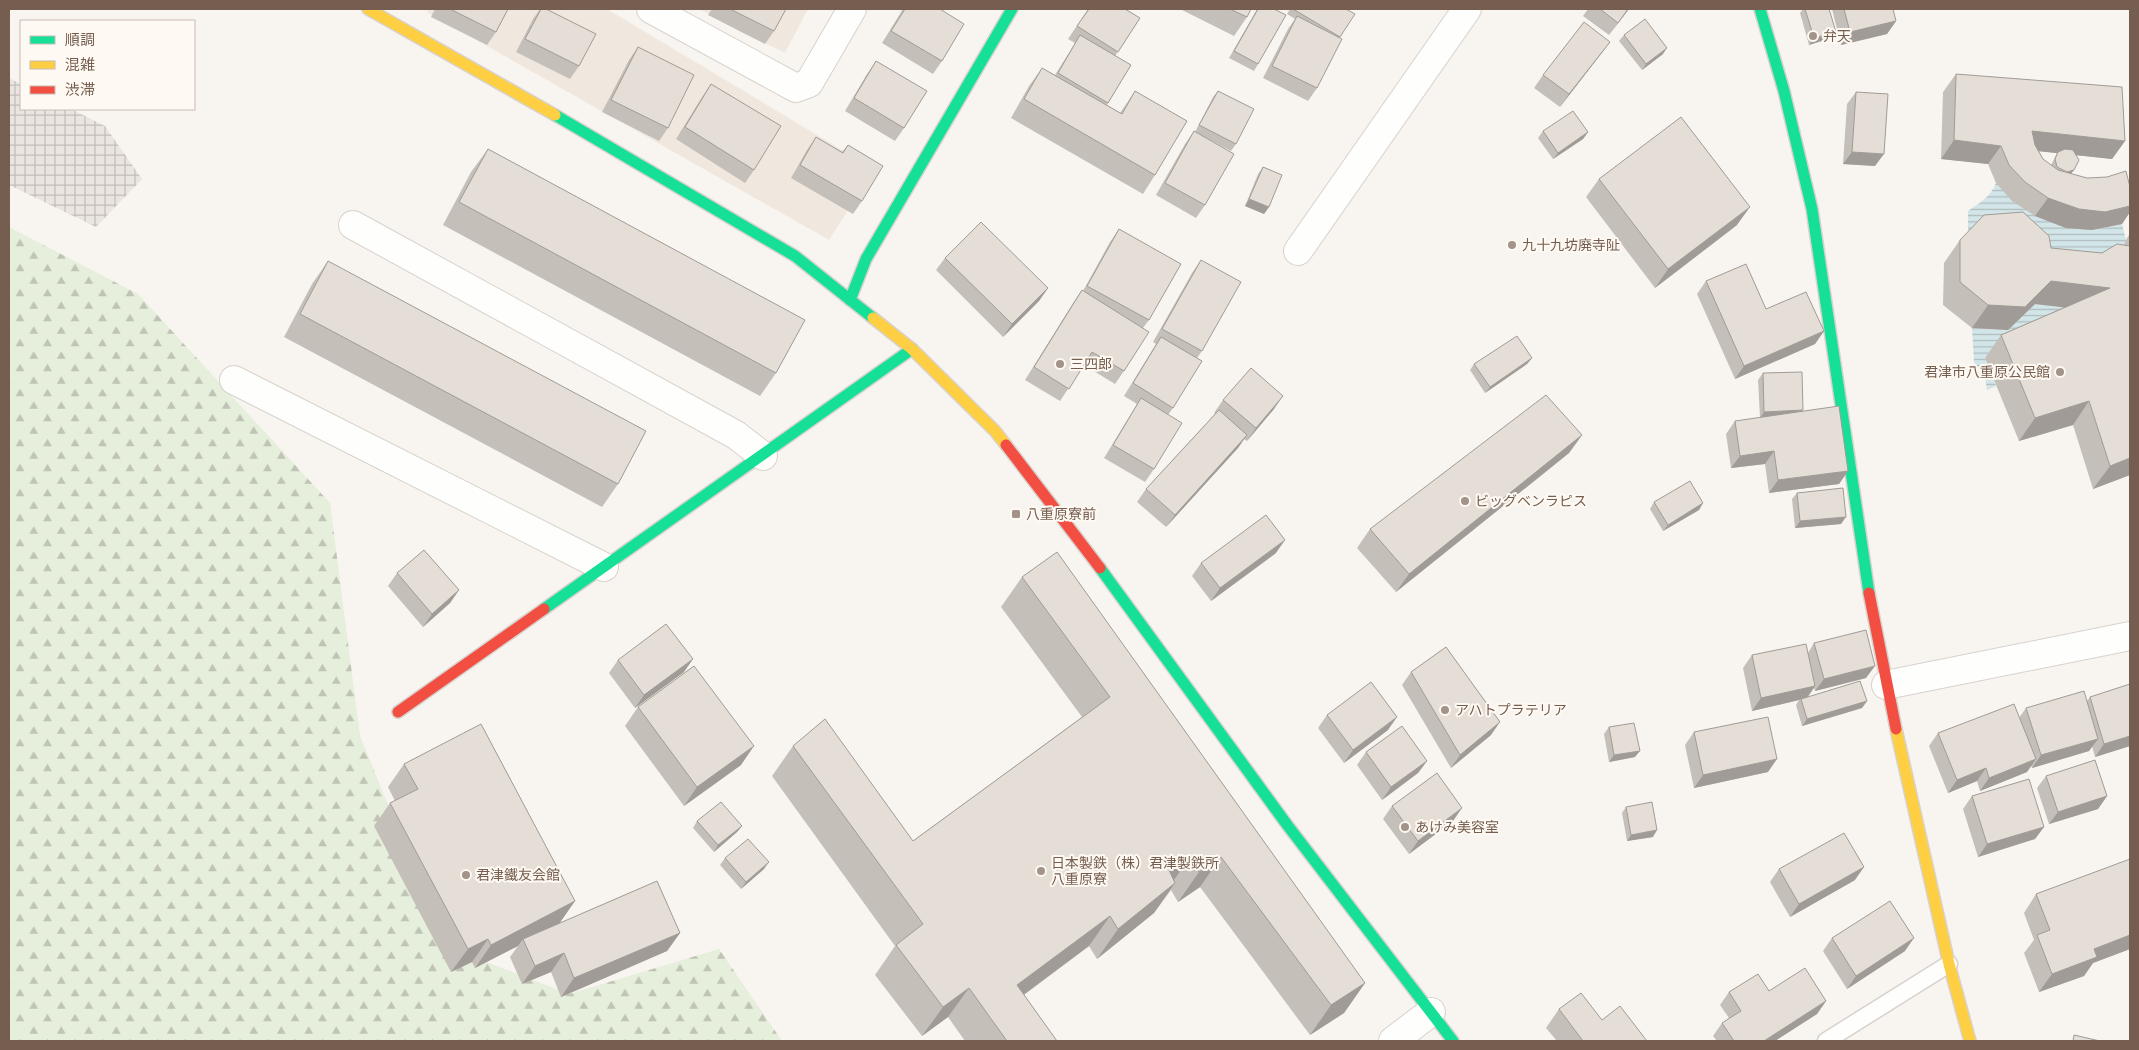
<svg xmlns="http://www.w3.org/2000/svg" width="2139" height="1050" font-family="'DejaVu Sans','Noto Sans JP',sans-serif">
<defs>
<pattern id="industrial-grid" width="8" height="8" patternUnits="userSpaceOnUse" patternTransform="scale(1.25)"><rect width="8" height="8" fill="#eae5e0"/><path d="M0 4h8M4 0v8" fill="none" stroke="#c2bdb8"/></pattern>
<pattern id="forest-firs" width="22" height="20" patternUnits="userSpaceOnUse" patternTransform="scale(1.25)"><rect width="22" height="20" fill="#e6eedc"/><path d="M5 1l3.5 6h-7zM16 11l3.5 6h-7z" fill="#bfc4b5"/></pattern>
<pattern id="water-rules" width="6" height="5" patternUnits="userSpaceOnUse" patternTransform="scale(1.25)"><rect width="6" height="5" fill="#d2e5e8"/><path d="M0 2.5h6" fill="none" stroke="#afbdbe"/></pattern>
</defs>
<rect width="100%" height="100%" fill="#f8f5f0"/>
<g fill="#f0e8de">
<path d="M428,9H607L874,169L829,240L427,12Z"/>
<path d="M699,9H808L785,53Z"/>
</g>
<path fill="url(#industrial-grid)" d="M9,78L21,84V109H71L105,126L142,179L96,227L9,185Z"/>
<path fill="url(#forest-firs)" d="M9,227L138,294L330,503L360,736L446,946L569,994L719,949L782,1041H9Z"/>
<g fill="url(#water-rules)">
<path d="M1996,183L2092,230L2122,224L2126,240L2116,269L1968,238V211C1980,202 1990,198 1996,183Z"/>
<path d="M2035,304L2094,311L1985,358L1996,386L1987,390L1985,378L1974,362L1972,328L2008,330Z"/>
</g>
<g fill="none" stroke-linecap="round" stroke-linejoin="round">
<defs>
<path id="lane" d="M1826,1041L1949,964"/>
<g id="street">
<path d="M651,9L796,88L809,83L852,9"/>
<path d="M353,225L736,435L763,456"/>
<path d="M1298,251L1467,9"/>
<path d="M234,380L604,567"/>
<path d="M1886,685L2130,636"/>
<path d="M1393,1041L1431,1012"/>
</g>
<g id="fast">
<path d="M1760,9L1784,91L1812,209L1869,593"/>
<path d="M555,115L795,256L873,318"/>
<path d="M850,300L866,259L1012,9"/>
<path d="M1100,568L1288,826L1453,1041"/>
<path d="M544,609L912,349"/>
</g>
<g id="slow">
<path d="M368,9L555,115"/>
<path d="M873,318L912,349L995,431L1006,445"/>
<path d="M1896,729L1949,964L1970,1041"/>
</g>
<g id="jam">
<path d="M1006,445L1100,568"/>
<path d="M1869,593L1896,729"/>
<path d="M398,712L544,609"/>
</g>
</defs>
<use href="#lane" stroke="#d7d2ce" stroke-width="19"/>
<use href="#street" stroke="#d7d2ce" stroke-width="30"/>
<use href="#fast" stroke="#d8d2cd" stroke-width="14"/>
<use href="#slow" stroke="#d8d2cd" stroke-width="14"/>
<use href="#jam" stroke="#d8d2cd" stroke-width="14"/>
<use href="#lane" stroke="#fefefd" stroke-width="16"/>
<use href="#street" stroke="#fefefd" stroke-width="28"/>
<use href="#fast" stroke="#16e098" stroke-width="11"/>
<use href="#slow" stroke="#ffcf43" stroke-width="11"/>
<use href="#jam" stroke="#f24e42" stroke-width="11"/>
</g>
<g fill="#c5bfb9" fill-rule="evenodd">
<path d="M435,9H508L496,32L487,45L431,17Z"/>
<path d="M540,9L579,66L570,79L516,52L533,19Z"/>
<path d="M712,9H786L774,31L765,44L708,15Z"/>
<path d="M903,9H940L942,61L933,74L882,43Z"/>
<path d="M1088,9H1125L1140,18L1115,56L1131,65L1107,105L1120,113L1135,91L1155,175L1143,194L1011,118L1029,86L1042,68L1055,75L1075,43L1068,39Z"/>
<path d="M1180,9H1251L1247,17L1234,36Z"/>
<path d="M1257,9H1274L1258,64L1254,71L1229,58Z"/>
<path d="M1290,9H1346L1339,38L1317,88L1308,101L1263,78L1288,29L1295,19L1287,14Z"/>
<path d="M1588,9H1629L1609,35L1583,16Z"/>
<path d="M1803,9H1829L1831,38L1809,45L1800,13Z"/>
<path d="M1832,9H1893L1896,21L1887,34L1841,45Z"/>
<path d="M1624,35L1663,54L1642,70L1619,41Z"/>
<path d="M1610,42L1560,107L1534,88L1543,75Z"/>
<path d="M638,47L668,128L659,141L602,112L629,60Z"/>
<path d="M876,61L904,128L895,141L845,111L867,74Z"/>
<path d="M1956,74L2125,141L2112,159L2076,155L2074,170L2071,174L2087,178L2130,187V212L2122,224L2092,230L2066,228L2035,216L2012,201L1996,183L1988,164L1941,159L1943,92ZM2039,151L2057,153L2051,165L2043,159Z"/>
<path d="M711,84L754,170L745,183L676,139L702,97Z"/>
<path d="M1218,91L1236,144L1231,151L1195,132L1213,97Z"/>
<path d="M1856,92L1875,166L1843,164L1847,104Z"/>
<path d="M1194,131L1205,205L1196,218L1156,195L1185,144Z"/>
<path d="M1543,131L1588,132L1583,139L1553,159L1538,138Z"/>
<path d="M816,137L842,152L848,145L862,201L853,214L791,178L807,150Z"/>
<path d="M488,149L776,373L760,396L443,225L471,172Z"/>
<path d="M1263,167L1269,207L1264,214L1245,206L1258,174Z"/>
<path d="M1599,179L1737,225L1655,288L1586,197Z"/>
<path d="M1119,229L1149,320L1143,328L1124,371L1115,384L1084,365L1060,401L1025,380L1073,303L1082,290L1083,291L1110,242Z"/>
<path d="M2130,233V475L2093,489L2073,425L2019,441L1985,358L2001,335L2064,307L2035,304L2008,330L1972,328L1943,305L1944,263L1960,240L2102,253L2124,245L2126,240Z"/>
<path d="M945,258L1048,288L1039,301L1003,337L936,270Z"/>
<path d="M1201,260L1202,351L1197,358L1173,408L1168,415L1154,469L1145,482L1104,458L1137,404L1124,396L1156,344L1153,342L1192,273Z"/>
<path d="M328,261L618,484L602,507L284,337L312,284Z"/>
<path d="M1706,281L1766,309L1824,331L1815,344L1735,379L1697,294Z"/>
<path d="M1532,358L1527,364L1485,393L1470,370L1474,364Z"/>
<path d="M1763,373L1803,412L1848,471L1839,484L1769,493L1765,464L1731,468L1726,434L1735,421L1760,418L1758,380Z"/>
<path d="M1223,400L1274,409L1247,441L1244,439L1238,448L1166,527L1137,502L1146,489L1215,414L1214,413Z"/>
<path d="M1582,435L1569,453L1396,592L1357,548L1370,529Z"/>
<path d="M1797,493L1841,524L1795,528L1792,499Z"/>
<path d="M1654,502L1703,503L1699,510L1663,531L1650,509Z"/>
<path d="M1276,553L1211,601L1192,576L1201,563Z"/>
<path d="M397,573L459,590L450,603L423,627L388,586Z"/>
<path d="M1022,577L1365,983L1344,1013L1310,1035L1200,887L1178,902L1171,890L1154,913L1097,959L1089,946L1024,995L1057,1041H965L948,1017L922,1036L875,975L895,946L772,776L793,746L913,841L1082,717L1001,607Z"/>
<path d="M1814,643L1866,678L1815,691L1814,688L1808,697L1867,701L1862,708L1802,726L1796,705L1799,700L1752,711L1743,668L1752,655L1808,653Z"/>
<path d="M618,660L684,672L635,708L609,673Z"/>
<path d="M1411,672L1491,735L1451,768L1402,685Z"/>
<path d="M2090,697L2130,746L2095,757L2092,746L2089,751L2032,768L2031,766L2027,772L1980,791L1977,781L1948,793L1929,746L1938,733L2019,718L2026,708L2087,701Z"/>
<path d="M638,707L741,765L684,806L625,726Z"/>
<path d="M1327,715L1388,730L1344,763L1318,728Z"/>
<path d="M1609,727L1635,757L1609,762L1604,734Z"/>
<path d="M1694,732L1768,772L1694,788L1685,745Z"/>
<path d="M1366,752L1427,761L1418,773L1382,800L1357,765Z"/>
<path d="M404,764L575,901L559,923L680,933L667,951L561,997L551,972L522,984L510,957L518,946L475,968L472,962L451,972L374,826L390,803L395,801L388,787Z"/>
<path d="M2046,776L2107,796L2098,809L2049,824L2037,788Z"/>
<path d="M1972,796L2044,827L2035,839L1978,857L1963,809Z"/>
<path d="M1392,806L1453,821L1409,854L1383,819Z"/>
<path d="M1626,807L1653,837L1627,841L1622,813Z"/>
<path d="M697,821L742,826L737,832L714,852L693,828Z"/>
<path d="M725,858L764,869L741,889L720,865Z"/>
<path d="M2130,861V949L2093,963L2084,976L2039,992L2024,953L2034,940L2024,913L2036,894Z"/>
<path d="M1779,869L1855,880L1790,917L1770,882Z"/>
<path d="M1832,938L1905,951L1847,989L1823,951Z"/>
<path d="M1769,991L1826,1001L1817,1014L1775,1041H1717L1713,1036L1722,1023L1729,1018L1720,1005L1729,992Z"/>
<path d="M1559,1009L1602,1020L1647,1041H1557L1546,1028Z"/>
</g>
<g fill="#a09b96">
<path d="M1628,9H1629L1609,35L1618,23Z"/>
<path d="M1896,21L1887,34L1841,45L1850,32Z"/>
<path d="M1836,32L1831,38L1809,45L1814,38Z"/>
<path d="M1610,42L1601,54L1560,107L1569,94Z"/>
<path d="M1667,48L1663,54L1642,70L1646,64Z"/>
<path d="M2032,131L2125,141L2112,159L2019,149Z"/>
<path d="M1588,132L1583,139L1553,159L1558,153Z"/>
<path d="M1954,140L2001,146L1988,164L1941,159Z"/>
<path d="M1852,152L1884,154L1875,166L1843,164Z"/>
<path d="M2074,170L2069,176L2067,172Z"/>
<path d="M2048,198L2130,206V212L2122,224L2092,230L2066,228L2035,216Z"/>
<path d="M1249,199L1269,207L1264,214L1245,206Z"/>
<path d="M1750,207L1737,225L1655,288L1668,269Z"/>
<path d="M2051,281L2110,288L2094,311L2035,304L2008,330L1972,328L1988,305Z"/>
<path d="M1048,288L1039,301L1003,337L1012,324Z"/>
<path d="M1824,331L1815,344L1735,379L1744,366Z"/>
<path d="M1532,358L1527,364L1485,393L1490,387Z"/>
<path d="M1283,396L1274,409L1247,441L1256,428Z"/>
<path d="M2089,401L2073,425L2019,441L2035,418Z"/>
<path d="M1803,410L1799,417L1760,418L1764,412Z"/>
<path d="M1247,435L1238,448L1166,527L1175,515Z"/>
<path d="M1582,435L1569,453L1396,592L1409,574Z"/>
<path d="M1774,451L1765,464L1731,468L1740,456Z"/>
<path d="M2130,458V475L2093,489L2110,466Z"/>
<path d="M1848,471L1839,484L1769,493L1778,480Z"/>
<path d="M1703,503L1699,510L1663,531L1668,525Z"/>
<path d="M1846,517L1841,524L1795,528L1800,521Z"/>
<path d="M1285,540L1276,553L1211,601L1220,588Z"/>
<path d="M459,590L450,603L423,627L432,614Z"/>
<path d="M693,659L684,672L635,708L644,695Z"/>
<path d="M1875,666L1866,678L1815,691L1824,679Z"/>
<path d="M1815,686L1806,699H1801L1799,700L1752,711L1761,698Z"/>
<path d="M1867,701L1862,708L1802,726L1807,719Z"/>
<path d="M1397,717L1388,730L1344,763L1353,750Z"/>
<path d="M1500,722L1491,735L1451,768L1460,755Z"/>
<path d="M2130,736V746L2095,757L2104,744Z"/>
<path d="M2098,739L2089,751L2032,768L2041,755Z"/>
<path d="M754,746L741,765L684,806L697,787Z"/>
<path d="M1640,751L1635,757L1609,762L1614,755Z"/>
<path d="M1777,759L1768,772L1694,788L1703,775Z"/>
<path d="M2036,759L2027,772L1980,791L1989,778Z"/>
<path d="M1427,761L1418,773L1382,800L1391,787Z"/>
<path d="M1986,768L1977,781L1948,793L1957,780Z"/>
<path d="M2107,796L2098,809L2049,824L2058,812Z"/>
<path d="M1462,808L1453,821L1409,854L1418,841Z"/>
<path d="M742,826L737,832L714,852L718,845Z"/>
<path d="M2044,827L2035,839L1978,857L1987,844Z"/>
<path d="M1657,830L1653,837L1627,841L1631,835Z"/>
<path d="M1190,857L1169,887V870Z"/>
<path d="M1221,857L1200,887L1178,902L1199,872Z"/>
<path d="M769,862L764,869L741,889L746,882Z"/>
<path d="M1864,867L1855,880L1790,917L1799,904Z"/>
<path d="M1175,883L1154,913L1097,959L1118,929Z"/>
<path d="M575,901L559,924L523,939L518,946L475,968L491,945Z"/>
<path d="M1110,916L1089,946L996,1015L1017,985Z"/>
<path d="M680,933L667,951L561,997L574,978Z"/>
<path d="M2130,935V949L2093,963L2084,976L2039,992L2052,974L2094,949Z"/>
<path d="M1914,938L1905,951L1847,989L1856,976Z"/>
<path d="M488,939L472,962L451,972L468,949Z"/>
<path d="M564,953L551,972L522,984L535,966Z"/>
<path d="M1365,983L1344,1013L1310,1035L1331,1005Z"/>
<path d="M969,988L948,1017L922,1036L943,1007Z"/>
<path d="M1826,1001L1817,1014L1775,1041H1764Z"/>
</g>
<g fill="#e5ded7" stroke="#a09b96">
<path d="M450,9H508L496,32Z"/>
<path d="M541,9H546L596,34L579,66L525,39Z"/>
<path d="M730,9H786L774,31Z"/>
<path d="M905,9H940L964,24L942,61L891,31Z"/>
<path d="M1089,9H1125L1140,18L1118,52L1077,26Z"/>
<path d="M1230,9H1251L1247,17Z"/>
<path d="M1258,9H1274L1286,15L1258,64L1234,51Z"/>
<path d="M1293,9H1346L1355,14L1340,37Z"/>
<path d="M1600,9H1628L1618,23Z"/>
<path d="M1805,9H1829L1836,32L1814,38Z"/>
<path d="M1844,9H1893L1896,21L1850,32Z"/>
<path d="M1297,16L1342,39L1317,88L1272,66Z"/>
<path d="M1645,19L1667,48L1646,64L1624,35Z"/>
<path d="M1584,22L1610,42L1569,94L1543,75Z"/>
<path d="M1080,35L1131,65L1108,103L1058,73Z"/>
<path d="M638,47L694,75L668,128L611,100Z"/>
<path d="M876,61L927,91L904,128L854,98Z"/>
<path d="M1042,68L1122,114L1135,91L1187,121L1155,175L1024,99Z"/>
<path d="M1956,74L2122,87L2125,141L2032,131L2035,145L2043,159L2058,170L2087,178L2107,177L2126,171L2130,187V206L2105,212L2079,209L2048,198L2025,182L2009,165L2001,146L1954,140Z"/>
<path d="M711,84L781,126L754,170L685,127Z"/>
<path d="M1218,91L1254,109L1236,144L1199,125Z"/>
<path d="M1856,92L1888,94L1884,154L1852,152Z"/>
<path d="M1573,111L1588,132L1558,153L1543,131Z"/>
<path d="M1681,117L1750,207L1668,269L1599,179Z"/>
<path d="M1194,131L1234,154L1205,205L1165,183Z"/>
<path d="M816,137L843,153L848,145L883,166L862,201L800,165Z"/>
<path d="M488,149L805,320L776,373L459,202Z"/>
<path d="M2065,149L2073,150L2079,160L2074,170L2067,172L2057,167L2055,159L2058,152Z"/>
<path d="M1263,167L1282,175L1269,207L1249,199Z"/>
<path d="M2023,212L2049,236L2051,248L2102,253L2117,244L2130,246V458L2110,466L2089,401L2035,418L2001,335L2110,288L2051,281L2025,307L1988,305L1960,282V240L1984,215Z"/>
<path d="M981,222L1048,288L1012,324L945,258Z"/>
<path d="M1119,229L1181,264L1149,320L1087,286Z"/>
<path d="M1201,260L1241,282L1202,351L1162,329Z"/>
<path d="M328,261L646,431L618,484L300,314Z"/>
<path d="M1746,264L1766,309L1806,292L1824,331L1744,366L1706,281Z"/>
<path d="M1082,290L1149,332L1124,371L1092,352L1069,389L1034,367Z"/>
<path d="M1517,336L1532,358L1490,387L1474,364Z"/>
<path d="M1161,337L1202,361L1173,408L1133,383Z"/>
<path d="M1251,368L1283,396L1256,428L1223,400Z"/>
<path d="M1802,372L1803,410L1764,412L1763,373Z"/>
<path d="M1546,395L1582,435L1409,574L1370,529Z"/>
<path d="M1141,398L1182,423L1154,469L1113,445Z"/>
<path d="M1839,406L1848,471L1778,480L1774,451L1740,456L1735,421Z"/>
<path d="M1219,410L1247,435L1175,515L1146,489Z"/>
<path d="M1690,481L1703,503L1668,525L1654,502Z"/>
<path d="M1843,488L1846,517L1800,521L1797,493Z"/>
<path d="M1266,515L1285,540L1220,588L1201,563Z"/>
<path d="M424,550L459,590L432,614L397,573Z"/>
<path d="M1057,552L1365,983L1331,1005L1221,857L1199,872L1190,857L1169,870L1175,883L1118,929L1110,916L1017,985L1057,1041H1007L969,988L943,1007L896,945L923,924L793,746L825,719L913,841L1110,697L1022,577Z"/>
<path d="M666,624L693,659L644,695L618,660Z"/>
<path d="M1866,630L1875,666L1824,679L1814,643Z"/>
<path d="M1806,644L1815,686L1761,698L1752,655Z"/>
<path d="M1446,647L1500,722L1460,755L1411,672Z"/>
<path d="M694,666L754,746L697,787L638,707Z"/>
<path d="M1860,681L1867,701L1807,719L1801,699Z"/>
<path d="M1371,682L1397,717L1353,750L1327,715Z"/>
<path d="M2130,684V736L2104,744L2090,697Z"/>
<path d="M2084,691L2098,739L2041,755L2026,708Z"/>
<path d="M2014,704L2036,759L1989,778L1986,768L1957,780L1938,733Z"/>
<path d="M1768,717L1777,759L1703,775L1694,732Z"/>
<path d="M1634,723L1640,751L1614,755L1609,727Z"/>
<path d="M481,724L575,901L491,945L488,939L468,949L390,803L418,789L404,764Z"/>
<path d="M1402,726L1427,761L1391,787L1366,752Z"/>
<path d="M2095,760L2107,796L2058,812L2046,776Z"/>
<path d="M1437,773L1462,808L1418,841L1392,806Z"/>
<path d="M2029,779L2044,827L1987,844L1972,796Z"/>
<path d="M721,802L742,826L718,845L697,821Z"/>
<path d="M1652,802L1657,830L1631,835L1626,807Z"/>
<path d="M1844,833L1864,867L1799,904L1779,869Z"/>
<path d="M748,839L769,862L746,882L725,858Z"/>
<path d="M2130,859V935L2094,949L2097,957L2052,974L2037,935L2050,930L2036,894Z"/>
<path d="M657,881L680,933L574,978L564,953L535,966L523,939Z"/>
<path d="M1890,901L1914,938L1856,976L1832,938Z"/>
<path d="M1805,968L1826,1001L1764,1041H1734L1722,1023L1741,1011L1729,992L1758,974L1769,991Z"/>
<path d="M1581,993L1602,1020L1620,1006L1647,1041H1583L1559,1009Z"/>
<path d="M2074,1035L2100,1041H2073Z"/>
</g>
<g fill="#a39388" stroke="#fefaf3" stroke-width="2">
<circle cx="1813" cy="36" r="5"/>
<circle cx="1512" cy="245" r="5"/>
<circle cx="1060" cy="364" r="5"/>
<circle cx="2060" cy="372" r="5"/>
<circle cx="1465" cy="501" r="5"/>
<rect x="1011" y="509" width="10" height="10" rx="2.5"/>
<circle cx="1445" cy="710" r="5"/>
<circle cx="1405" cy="827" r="5"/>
<circle cx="1041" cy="871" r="5"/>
<circle cx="466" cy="875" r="5"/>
</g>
<g text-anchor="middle" stroke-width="4" stroke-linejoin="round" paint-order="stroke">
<g font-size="14" fill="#755e50" stroke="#fefaf3" text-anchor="start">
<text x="1823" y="41">弁天</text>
<text x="1522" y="250">九十九坊廃寺阯</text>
<text x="1070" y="369">三四郎</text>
<text x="2050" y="377" text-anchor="end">君津市八重原公民館</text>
<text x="1475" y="506">ビッグベンラピス</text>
<text x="1026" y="519">八重原寮前</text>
<text x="1455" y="715">アハトプラテリア</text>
<text x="1415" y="832">あけみ美容室</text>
<text x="1051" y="868">日本製鉄（株）君津製鉄所<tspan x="1051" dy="16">八重原寮</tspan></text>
<text x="476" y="880">君津鐵友会館</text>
</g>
</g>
<rect width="2139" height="1050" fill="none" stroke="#755e50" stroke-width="20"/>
<rect x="20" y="20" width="175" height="90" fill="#fefaf3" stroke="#c7bcb2"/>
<rect x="30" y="36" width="25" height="8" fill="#16e098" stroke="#c7bcb2"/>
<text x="65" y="45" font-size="15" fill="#755e50">順調</text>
<rect x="30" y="61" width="25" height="8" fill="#ffcf43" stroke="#c7bcb2"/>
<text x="65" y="70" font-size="15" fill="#755e50">混雑</text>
<rect x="30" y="86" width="25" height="8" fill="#f24e42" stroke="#c7bcb2"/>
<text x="65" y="95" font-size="15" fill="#755e50">渋滞</text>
</svg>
